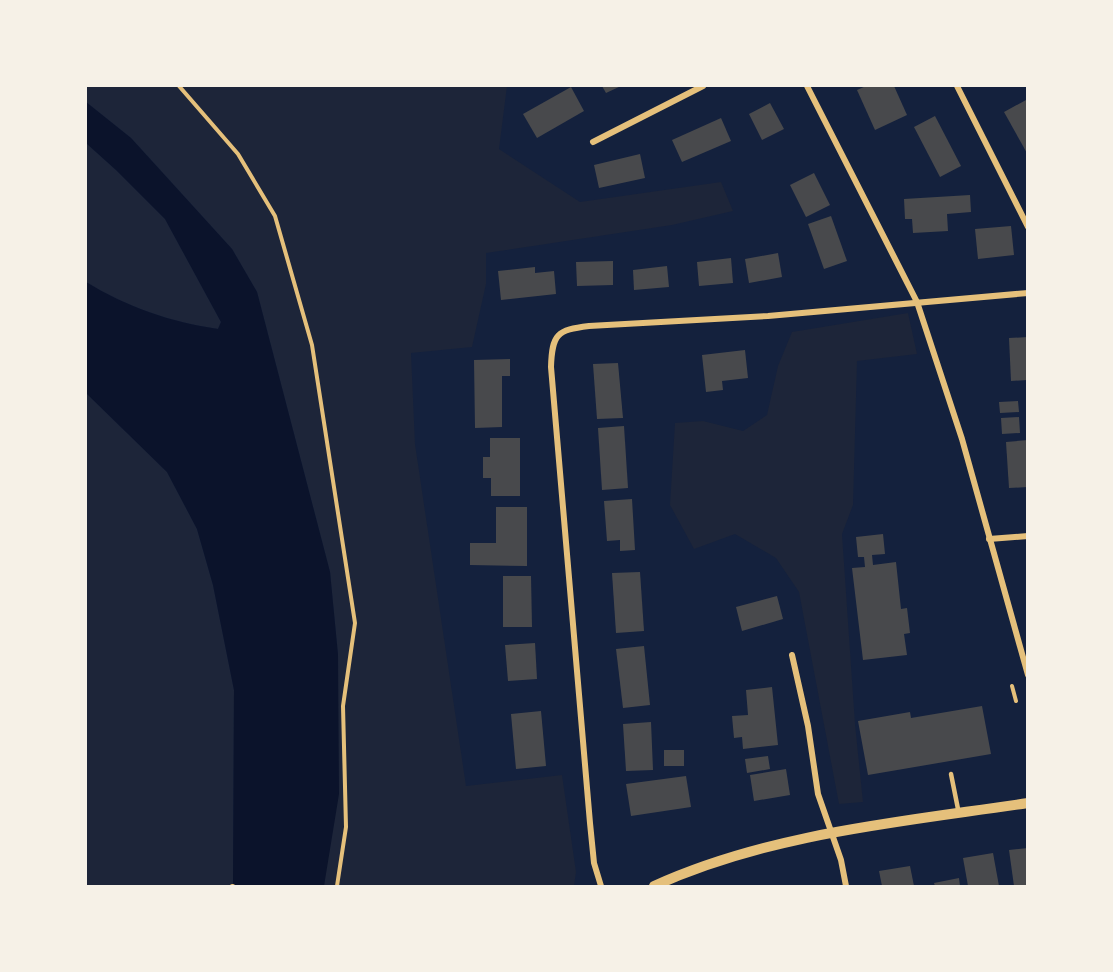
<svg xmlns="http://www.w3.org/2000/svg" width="1113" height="972" font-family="Rubik,sans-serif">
<rect width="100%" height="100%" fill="#14213d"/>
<g fill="#1d2539">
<path d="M86,86H507L499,149L580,202L721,182L733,211L672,225L486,253V284L472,347L411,353L415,444L466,786L562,775L576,872L574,886H324L338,655L330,572L257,292L232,249L131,138L86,102Z"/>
<path d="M86,143L116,170L165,219L221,322L218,329C170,322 127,307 86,282Z"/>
<path d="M908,313L917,354L857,361L853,505L842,534L855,724L863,802L839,804L799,592L776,558L735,534L694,549L670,505L675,423L703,421L743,431L767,415L778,366L792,332Z"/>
<path d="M86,393L167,472L197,529L213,585L234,690L233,886H86Z"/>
</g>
<path fill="#0b132b" d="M86,102L131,138L232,249L257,292L330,572L338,655L339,794L324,886H233L234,690L213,585L197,529L167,472L86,393V282C127,307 170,322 218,329L221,322L165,219L116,170L86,143Z"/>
<g fill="#48494c">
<path d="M602,86H621L606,93Z"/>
<path d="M866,86H894L907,115L875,130L857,90Z"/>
<path d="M571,87L584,111L537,138L523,114Z"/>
<path d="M1026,100L1028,104V155L1004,112Z"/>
<path d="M770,103L784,129L762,140L749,114Z"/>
<path d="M935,116L961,166L940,177L914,127Z"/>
<path d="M721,118L731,141L682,162L672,140Z"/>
<path d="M640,154L645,178L599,188L594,165Z"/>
<path d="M814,173L830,205L806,217L790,185Z"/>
<path d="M970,195L971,212L947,214L948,231L913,233L912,219H905L904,199Z"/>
<path d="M831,216L847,261L824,269L808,224Z"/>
<path d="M1011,226L1014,255L978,259L975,229Z"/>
<path d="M778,253L782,277L749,283L745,259Z"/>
<path d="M731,258L733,283L699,286L697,262Z"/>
<path d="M613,261V285L577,286L576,262Z"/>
<path d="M667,266L669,287L634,290L633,270Z"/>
<path d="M535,267V273L554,271L556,294L501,300L498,271Z"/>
<path d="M1028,337V380L1011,381L1009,338Z"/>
<path d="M745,350L748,378L722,381L723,390L706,392L702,355Z"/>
<path d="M510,359V376H502V427L475,428L474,360Z"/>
<path d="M618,363L623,418L597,419L593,364Z"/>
<path d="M1018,401L1019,412L1000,413L999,402Z"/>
<path d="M1019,417L1020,433L1002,434L1001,418Z"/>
<path d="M624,426L628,488L602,490L598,428Z"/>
<path d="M490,438H520V496H491V478H483V457H490Z"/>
<path d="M1028,440V487L1009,488L1006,442Z"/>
<path d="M632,499L635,550L620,551V540L607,541L604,501Z"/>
<path d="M496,507H527V566L470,565V543H496Z"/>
<path d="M883,534L885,554L872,555L873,565L896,562L901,609L907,608L910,633L904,634L907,655L863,660L852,568L865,567L864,557H858L856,537Z"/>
<path d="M640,572L644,631L616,633L612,573Z"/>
<path d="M503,576H531L532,627H503Z"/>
<path d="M777,596L783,619L742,631L736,607Z"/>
<path d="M535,643L537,679L508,681L505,645Z"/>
<path d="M644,646L650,705L623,708L616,649Z"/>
<path d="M772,687L778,745L743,749L742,737L734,738L732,716L748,715L746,690Z"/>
<path d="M982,706L991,754L868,775L858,721L910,712L911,718Z"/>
<path d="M541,711L546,766L516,769L511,714Z"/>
<path d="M651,722L653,770L626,771L623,724Z"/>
<rect x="664" y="750" width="20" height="16"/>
<path d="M768,756L770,769L747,773L745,759Z"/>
<path d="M786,769L790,795L754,801L750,775Z"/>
<path d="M686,776L691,807L631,816L626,784Z"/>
<path d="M1028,848V886H1014L1009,850Z"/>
<path d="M993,853L999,886H968L963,858Z"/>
<path d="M910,866L914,886H882L879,871Z"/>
<path d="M959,878L960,886H935L934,883Z"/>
</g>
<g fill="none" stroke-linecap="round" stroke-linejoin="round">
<g stroke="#e5c07b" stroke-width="4">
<path d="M179,86L238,154L275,216L312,345L355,623L343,706L346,827L337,886"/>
<path d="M1012,686L1016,701"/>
<path d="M232,886H233"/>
</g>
<path stroke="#e5c07b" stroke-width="4.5" d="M951,774L959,814"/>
<g stroke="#e5c07b" stroke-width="6">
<path d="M807,86L917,302L962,439L1028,675"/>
<path d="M957,86L1028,227"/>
<path d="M593,142L703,86"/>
<path d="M989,539L1028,536"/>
<path d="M792,655L808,726L818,794L841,860L846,886"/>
<path d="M601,886L594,863L590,823L551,367C552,334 557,330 589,326L768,316L1028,293"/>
</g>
<path stroke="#e5c07b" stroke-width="10" d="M654,886C771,833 901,822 1028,803"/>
</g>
<rect width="1113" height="972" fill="none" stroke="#f6f1e7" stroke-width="174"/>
</svg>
